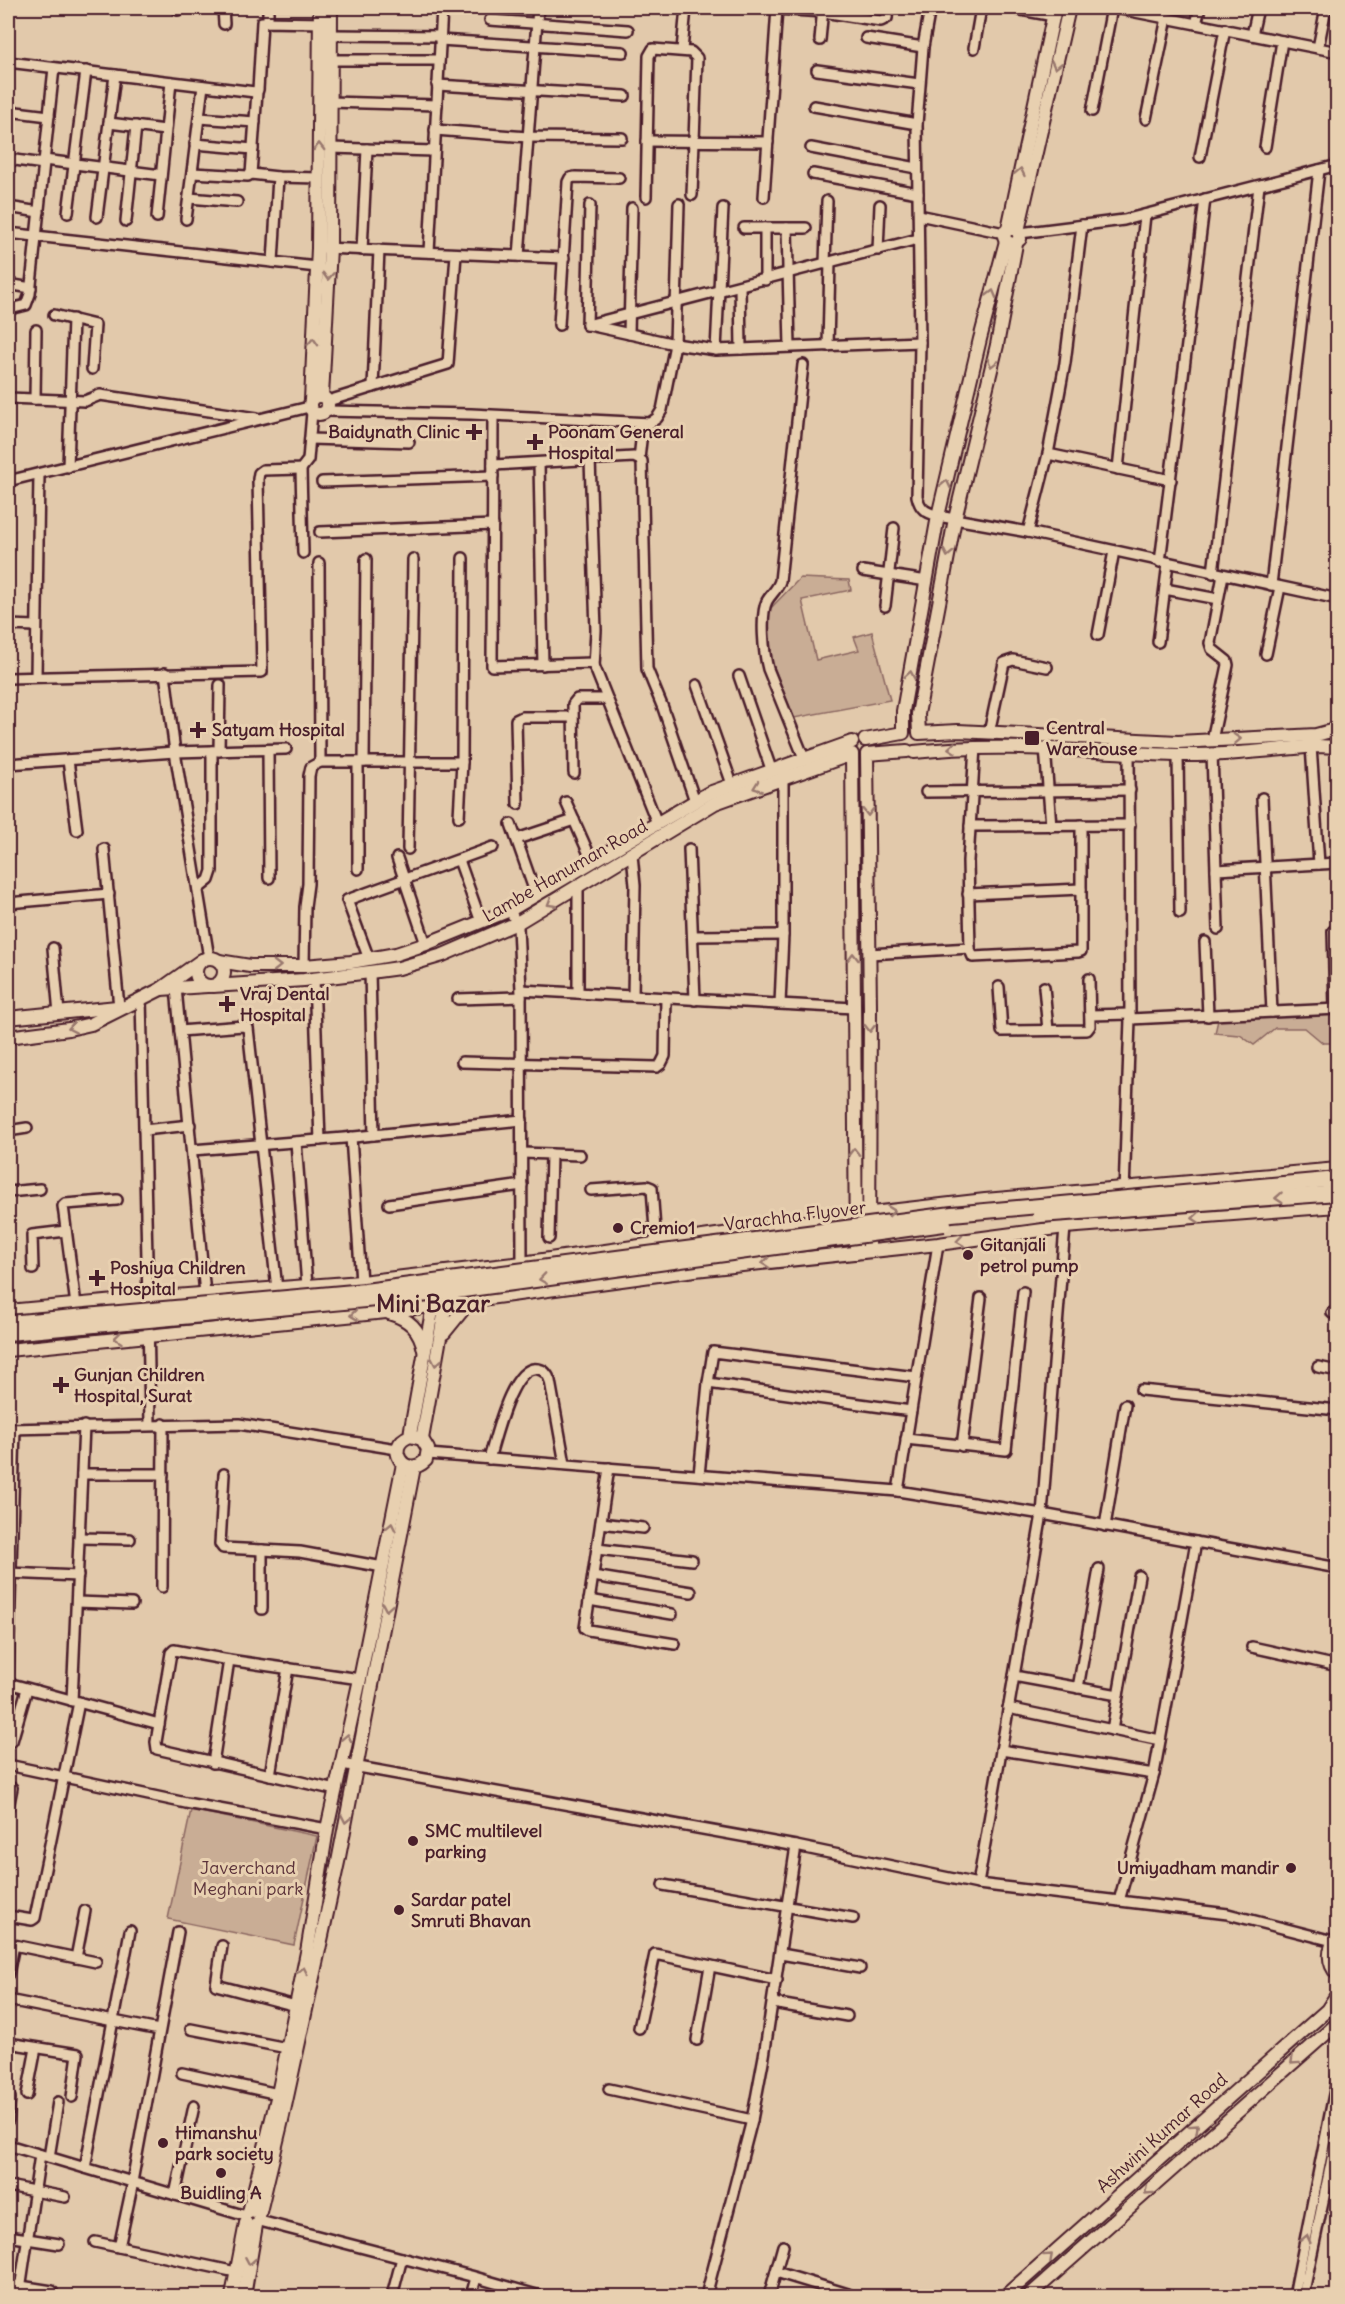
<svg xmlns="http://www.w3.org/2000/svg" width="1345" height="2304" font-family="Delius,sans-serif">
<rect width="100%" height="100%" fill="#e2c9ab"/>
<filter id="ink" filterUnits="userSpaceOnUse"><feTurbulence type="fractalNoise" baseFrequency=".0167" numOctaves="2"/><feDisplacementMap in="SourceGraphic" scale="12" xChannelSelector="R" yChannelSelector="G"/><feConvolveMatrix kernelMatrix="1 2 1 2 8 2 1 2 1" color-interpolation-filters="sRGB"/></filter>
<g filter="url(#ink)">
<g fill="#c9ad95" stroke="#8a6660" stroke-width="1.5">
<path d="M800,578L849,580L851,590L802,600L816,660L859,650L854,637L872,632L890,700L794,718L772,662L768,611Z"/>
<path d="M1337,1014V1043H1323L1305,1028H1275L1254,1045L1240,1035L1215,1033L1218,1020Z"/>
<path d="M191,1810L317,1836L294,1945L168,1919Z"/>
</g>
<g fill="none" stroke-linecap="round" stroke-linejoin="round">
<defs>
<g id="street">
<path d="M177,8L178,10"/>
<path d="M223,8L224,24"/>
<path d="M268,8V21"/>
<path d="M930,8L923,47L917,124L920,342L917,496C920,510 926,512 938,516L1028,532L1338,599"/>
<path d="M1010,8L1054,16"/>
<path d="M1115,8L1338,52"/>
<path d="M777,9L823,12L881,21L887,18L888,8"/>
<path d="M8,12V8"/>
<path d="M490,20L628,30"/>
<path d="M1196,24L1200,8"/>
<path d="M331,35L440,36"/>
<path d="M1252,35L1258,8"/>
<path d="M866,38L923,47"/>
<path d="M440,40L623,52"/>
<path d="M820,40L823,8"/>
<path d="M974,48L981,8"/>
<path d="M1318,48L1326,8"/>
<path d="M682,50L686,8"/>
<path d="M330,60H439"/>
<path d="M8,62L255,92L258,90L262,22L325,23"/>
<path d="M817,70L919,84"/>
<path d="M437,85L625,96"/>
<path d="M330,102L437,105"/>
<path d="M814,106L917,124"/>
<path d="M8,111L49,116"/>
<path d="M1092,111L1112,8"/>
<path d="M199,118L255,122"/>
<path d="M1146,119L1167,18"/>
<path d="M109,123L165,130"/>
<path d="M435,130L528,137L622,138"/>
<path d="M647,141L768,142"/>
<path d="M195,144L253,149"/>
<path d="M1265,147L1282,41"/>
<path d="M330,148L434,151"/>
<path d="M811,148L917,168"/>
<path d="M1200,157L1225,29"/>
<path d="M8,159L44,164"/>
<path d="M44,160L161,175"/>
<path d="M192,173L248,176L251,174L257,92"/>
<path d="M251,174L278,177L319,178"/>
<path d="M813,174L918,193"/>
<path d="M646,197L649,56L653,49L691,52L697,58L692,195"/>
<path d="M764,197L777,8"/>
<path d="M189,198L237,202"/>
<path d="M8,207L39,212"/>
<path d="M68,213L86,71"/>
<path d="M919,215L1004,233"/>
<path d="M97,217L115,75"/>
<path d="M157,217L171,82"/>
<path d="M186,219L203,86"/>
<path d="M126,221L136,126"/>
<path d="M744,228H806"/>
<path d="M787,228L790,347"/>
<path d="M8,233L317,267"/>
<path d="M1020,233L1124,220L1338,165"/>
<path d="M324,248L564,258"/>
<path d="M362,250L367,149"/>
<path d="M878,250L880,205"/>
<path d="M429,252L442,8"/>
<path d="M519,256L538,8"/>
<path d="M273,262L278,177"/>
<path d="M825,264L827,201"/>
<path d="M765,280V228"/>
<path d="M8,284L31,288"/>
<path d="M740,286L741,349"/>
<path d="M8,307L14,308L26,305L30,294L54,68"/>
<path d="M54,315L95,325L92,369"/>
<path d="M559,325L568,182L570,178L575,177L619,178"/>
<path d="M587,325L918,239"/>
<path d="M587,325L590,205"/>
<path d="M589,325L675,344L679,204"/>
<path d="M629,334L632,208"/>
<path d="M828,346L830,262"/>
<path d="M716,350L723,208"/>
<path d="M803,365L780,581C777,590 771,594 767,601C760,615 764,654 768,669L804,758"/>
<path d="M373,387L379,250"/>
<path d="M8,398L85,401L100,395L257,418"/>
<path d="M35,399L36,330"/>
<path d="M328,401L448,364L456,254"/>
<path d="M327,411L471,414L650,423L657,418L662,410L675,344L716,350L920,342"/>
<path d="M493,416L492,666L593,663L657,823"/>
<path d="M310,439L409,442"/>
<path d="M1048,454L1171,480"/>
<path d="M639,459L643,423"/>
<path d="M590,460L596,630L594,667"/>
<path d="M539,463L543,665"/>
<path d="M493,465L634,457L642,461L647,669L663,708L695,801"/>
<path d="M68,467L73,319"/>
<path d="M301,469L303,553"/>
<path d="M1118,469L1145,215"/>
<path d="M8,481L309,407"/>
<path d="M322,482L493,476"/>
<path d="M320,532L493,525"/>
<path d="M1028,532L1048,454L1065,363L1082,225"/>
<path d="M1160,562L1205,199"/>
<path d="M319,563L320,762"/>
<path d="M863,571L927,581"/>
<path d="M1213,573L1259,186"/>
<path d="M1271,585L1319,170"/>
<path d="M1165,589L1218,599"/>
<path d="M885,606L894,528"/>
<path d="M8,625L36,626"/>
<path d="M1098,635L1114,551"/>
<path d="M1158,642L1168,563"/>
<path d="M1266,654L1280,587"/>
<path d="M165,673L175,752L209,958"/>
<path d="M739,676L771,769"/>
<path d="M36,677L39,474"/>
<path d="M8,678L262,672L258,479L259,473L263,470L301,469L308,460L312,412"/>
<path d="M697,685L732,784"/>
<path d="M989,733L1004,663L1013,660L1047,667"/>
<path d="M1212,740L1228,665L1227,661L1212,649L1210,643L1223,575"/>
<path d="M1311,746L1319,864"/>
<path d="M975,747L968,861L970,950L973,957L1078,952L1081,951V825"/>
<path d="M1045,747L1051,826"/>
<path d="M268,750L269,878"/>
<path d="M219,751L220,685"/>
<path d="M1212,753L1218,929"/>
<path d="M1178,755L1180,913"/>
<path d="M68,760L77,830"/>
<path d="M364,762L366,559"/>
<path d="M8,764L175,752L286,749"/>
<path d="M574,773L573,704L577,699H607"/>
<path d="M926,792L1130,790"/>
<path d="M1262,798L1272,1012"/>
<path d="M566,802L592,861"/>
<path d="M518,804L516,720L522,717H572"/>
<path d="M459,817L462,762L463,558"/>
<path d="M511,824L536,895"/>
<path d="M970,826L1130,825"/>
<path d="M517,839L574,820"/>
<path d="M104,849L119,1007"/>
<path d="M408,849L413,559"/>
<path d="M689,849L695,1000"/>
<path d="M632,855L635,885L633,996"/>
<path d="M397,858L426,944"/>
<path d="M459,860L481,922"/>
<path d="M358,869V762"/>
<path d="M1216,870L1338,863"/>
<path d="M578,887V993"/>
<path d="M198,889L209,880L212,871V751"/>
<path d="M968,894L1081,889"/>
<path d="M8,903L109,894"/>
<path d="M510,910L518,927L521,990L522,1263"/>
<path d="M1333,931L1335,1009"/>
<path d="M693,936L783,935"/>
<path d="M1205,942L1208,1016"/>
<path d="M53,948L59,1013"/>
<path d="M869,954L970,948"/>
<path d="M369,959L347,900L493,847"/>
<path d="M304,966L305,907L308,884L309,776L311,767L320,762H462"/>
<path d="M370,972L374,1135"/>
<path d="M314,979L320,1140"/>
<path d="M999,987L1002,1031L1087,1030L1090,1026L1089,979"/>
<path d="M1044,987L1048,1030"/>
<path d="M176,988L205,1294"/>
<path d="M521,990L854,1008"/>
<path d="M141,998L148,1302"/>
<path d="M458,999L521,997"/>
<path d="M780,1004L783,935V774"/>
<path d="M1090,1015L1130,1014"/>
<path d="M1130,1019L1338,1009"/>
<path d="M180,1031L243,1026L248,1028L277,1289"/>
<path d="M462,1062L657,1067L661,1064L665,1056L666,998"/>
<path d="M144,1130L190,1125"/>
<path d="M8,1131L27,1128"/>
<path d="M351,1137L361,1282"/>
<path d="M296,1142L307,1286"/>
<path d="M192,1150L344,1138L522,1120"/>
<path d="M522,1153L580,1155"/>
<path d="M591,1190L647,1186L652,1188L656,1244"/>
<path d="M8,1192L40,1189"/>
<path d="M1124,1193L1130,1019L1129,740"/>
<path d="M389,1204L522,1185"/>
<path d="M549,1238L551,1154"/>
<path d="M33,1269L32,1235L66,1231"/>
<path d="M76,1305L63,1206L65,1204L117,1200"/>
<path d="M1332,1313L1338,1314"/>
<path d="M148,1316L150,1424"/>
<path d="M1318,1367L1338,1371"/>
<path d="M708,1383L713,1352L916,1377"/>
<path d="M1141,1390L1338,1410"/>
<path d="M8,1429L239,1424L397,1449"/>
<path d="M906,1439L1006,1450L1023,1292"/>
<path d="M962,1446L981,1298"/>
<path d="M428,1454L898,1491L1042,1514L1338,1568"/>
<path d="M489,1459C495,1440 512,1363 538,1369C545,1370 548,1375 550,1381L565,1464"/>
<path d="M609,1468L585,1628L588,1630L675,1644"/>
<path d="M82,1474H163"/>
<path d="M224,1474L220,1544L223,1548L300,1552L383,1567"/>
<path d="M699,1475L708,1383L911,1411"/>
<path d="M898,1491L938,1244"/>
<path d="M601,1523L643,1528"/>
<path d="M1105,1526L1125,1405"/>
<path d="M79,1538L130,1539"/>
<path d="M597,1549L692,1560"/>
<path d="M262,1550V1609"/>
<path d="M8,1573L78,1576"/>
<path d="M593,1576L691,1592"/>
<path d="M162,1587L163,1424"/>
<path d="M589,1600L672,1614"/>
<path d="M77,1602L132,1604"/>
<path d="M1252,1647L1338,1666"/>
<path d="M8,1672L15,1429"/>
<path d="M1014,1676L1118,1695"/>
<path d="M8,1683L159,1724"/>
<path d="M1078,1688L1099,1569"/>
<path d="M72,1701L84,1426"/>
<path d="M1008,1708L1160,1740"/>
<path d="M1112,1730L1139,1576"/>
<path d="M12,1741L27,1689"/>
<path d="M1001,1750L1154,1774L1196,1542"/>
<path d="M213,1763L229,1660"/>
<path d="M342,1764L796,1846L978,1884L1228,1914L1333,1941"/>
<path d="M8,1765L186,1803L327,1829"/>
<path d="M270,1775L288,1668"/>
<path d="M336,1790L157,1749L156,1742L171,1653L174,1650L229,1660L360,1679"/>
<path d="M8,1808L12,1788"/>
<path d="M978,1884L1042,1514L1065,1227"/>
<path d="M663,1885L853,1918"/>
<path d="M1119,1901L1154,1774"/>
<path d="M8,1916L32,1920L35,1918L79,1702"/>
<path d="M222,1946L216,1985L296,2006"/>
<path d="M781,1954L860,1968"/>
<path d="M76,1958L85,1911"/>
<path d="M8,1974L14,1945L96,1962"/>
<path d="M8,2000L159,2030"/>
<path d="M773,2003L847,2016"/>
<path d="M639,2028L655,1954L777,1980"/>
<path d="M191,2029L287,2048"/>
<path d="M697,2040L710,1966"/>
<path d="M8,2043L78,2054L72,2097"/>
<path d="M182,2073L278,2094"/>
<path d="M609,2089L752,2120"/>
<path d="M27,2095L36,2048"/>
<path d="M8,2120L10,2098"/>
<path d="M8,2145L246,2216"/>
<path d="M49,2157L58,2102"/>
<path d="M85,2168L130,1931"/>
<path d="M132,2182L178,1932"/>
<path d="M8,2186L65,2197"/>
<path d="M175,2195L194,2106"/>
<path d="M260,2221L471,2276L540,2296"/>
<path d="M8,2236L59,2244"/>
<path d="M95,2242L236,2272"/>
<path d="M119,2247L133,2182"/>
<path d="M776,2272L848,2294"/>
<path d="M8,2284L52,2291"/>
<path d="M19,2296L40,2155"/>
<path d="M392,2296L402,2258"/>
<path d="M471,2296L476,2278"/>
<path d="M706,2296L752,2120L764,2056L796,1846"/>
<path d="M769,2296L783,2246"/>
<path d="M1294,2296L1338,2074"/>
<path d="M1303,2296L1338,2130"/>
</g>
<g id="secondary">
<path d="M1008,229L1055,8"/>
<path d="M1018,231L1011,228L1006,231L1004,236L1006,241L1013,245L1020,239L1018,231L1069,8"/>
<path d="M1016,244L997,345L955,519L918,714L919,733L958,731L1178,742L1316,735L1338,729"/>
<circle cx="319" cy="405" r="9"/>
<path d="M322,396L330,248L331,8"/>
<path d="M311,400L318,248L320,8"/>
<path d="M865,740L903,733V711L938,516L980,339L1006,241"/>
<path d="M914,752C1002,742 1088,752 1175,755C1222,756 1271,750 1317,746L1338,747"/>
<circle cx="210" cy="972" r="14"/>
<path d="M219,961L250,966H304L351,962L396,954L426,944L510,910L709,793L852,742"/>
<path d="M213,986L304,980L370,972L399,968L443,955L517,923L715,803L852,754L856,1253"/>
<path d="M161,989L207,986"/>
<path d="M8,1018L117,1007"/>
<path d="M8,1037L69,1029L91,1024L161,989L202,960"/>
<path d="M869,1251L870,1008L867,754L907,751"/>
<path d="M8,1311L148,1298L361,1282L522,1263L855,1215L985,1200L1338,1169"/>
<path d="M389,1313C409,1319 420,1329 424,1350"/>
<path d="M444,1333L470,1301"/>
<path d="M8,1350L386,1312L695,1270L938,1244L1065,1227L1338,1206"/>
<path d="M410,1436L422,1439L428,1449L426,1460C405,1481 383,1446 410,1436L411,1429L434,1300"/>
<path d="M422,1439L447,1298"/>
<path d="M1338,1936C1327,1949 1327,1963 1338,1975"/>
<path d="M249,2212L278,2094L307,1952L327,1829L360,1679L403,1464"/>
<path d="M259,2216L282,2120L338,1862L414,1467"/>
<path d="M232,2296L246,2223"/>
<path d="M244,2296L256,2225"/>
<path d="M1005,2296L1327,2010L1338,1993"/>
<path d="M1029,2296L1338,2023"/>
</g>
</defs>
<use href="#street" stroke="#4a1f2b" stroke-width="14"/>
<use href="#secondary" stroke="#4a1f2b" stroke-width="16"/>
<use href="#street" stroke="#e8d0b0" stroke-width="9"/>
<use href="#secondary" stroke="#e8d0b0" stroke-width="12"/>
<defs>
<g id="primary-bridge">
<path d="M1040,1215L1338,1193"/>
<path d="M8,1323L365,1291L952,1214L1338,1179"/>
<path d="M8,1333L441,1293L944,1224"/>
</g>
</defs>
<use href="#primary-bridge" stroke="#4a1f2b" stroke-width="18" stroke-linecap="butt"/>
<use href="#primary-bridge" stroke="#e8d0b0" stroke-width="14"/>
</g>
<defs><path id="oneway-chevron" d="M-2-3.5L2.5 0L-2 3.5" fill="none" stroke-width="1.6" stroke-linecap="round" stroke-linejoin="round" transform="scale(1.5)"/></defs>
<g stroke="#99786e">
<use href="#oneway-chevron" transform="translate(1056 65) rotate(103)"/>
<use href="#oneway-chevron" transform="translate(319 147) rotate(-90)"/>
<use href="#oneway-chevron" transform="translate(1020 172) rotate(-78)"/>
<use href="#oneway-chevron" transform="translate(328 276) rotate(93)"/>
<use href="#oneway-chevron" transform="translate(992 294) rotate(-75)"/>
<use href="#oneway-chevron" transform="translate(313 342) rotate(-87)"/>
<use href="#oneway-chevron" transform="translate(992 363) rotate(104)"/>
<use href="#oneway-chevron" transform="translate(946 484) rotate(-77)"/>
<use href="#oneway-chevron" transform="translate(948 553) rotate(101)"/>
<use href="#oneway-chevron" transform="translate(910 675) rotate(-80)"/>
<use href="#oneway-chevron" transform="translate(1237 739) rotate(-3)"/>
<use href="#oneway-chevron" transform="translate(952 748) rotate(175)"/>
<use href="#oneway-chevron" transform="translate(757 787) rotate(160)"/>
<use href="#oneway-chevron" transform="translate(868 812) rotate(89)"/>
<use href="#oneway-chevron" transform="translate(551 903) rotate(149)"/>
<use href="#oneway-chevron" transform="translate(853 957) rotate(-90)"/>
<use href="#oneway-chevron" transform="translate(277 966) rotate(-1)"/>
<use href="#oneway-chevron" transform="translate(72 1028) rotate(169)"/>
<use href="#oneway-chevron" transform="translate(870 1028) rotate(90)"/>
<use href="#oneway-chevron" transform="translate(854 1152) rotate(-90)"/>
<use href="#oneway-chevron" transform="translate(1279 1198) rotate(176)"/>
<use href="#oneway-chevron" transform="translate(891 1211) rotate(-6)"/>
<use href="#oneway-chevron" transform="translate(1196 1218) rotate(175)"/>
<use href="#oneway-chevron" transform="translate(960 1241) rotate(172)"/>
<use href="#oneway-chevron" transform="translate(766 1263) rotate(174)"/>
<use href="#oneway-chevron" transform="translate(543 1279) rotate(172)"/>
<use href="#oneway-chevron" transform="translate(354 1315) rotate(174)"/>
<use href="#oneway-chevron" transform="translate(118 1338) rotate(174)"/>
<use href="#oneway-chevron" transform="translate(436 1362) rotate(100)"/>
<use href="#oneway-chevron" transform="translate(391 1527) rotate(-79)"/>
<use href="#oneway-chevron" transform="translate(387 1607) rotate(100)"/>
<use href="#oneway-chevron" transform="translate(347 1738) rotate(-78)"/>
<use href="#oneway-chevron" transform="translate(346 1819) rotate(101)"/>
<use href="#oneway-chevron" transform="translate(303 1971) rotate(-79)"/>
<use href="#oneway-chevron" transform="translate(1294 2061) rotate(138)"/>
<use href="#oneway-chevron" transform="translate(1195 2128) rotate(-42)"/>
<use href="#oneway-chevron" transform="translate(1148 2191) rotate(138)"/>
<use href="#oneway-chevron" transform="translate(1306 2239) rotate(-78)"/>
<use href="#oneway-chevron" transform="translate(1049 2257) rotate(-42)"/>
<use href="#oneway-chevron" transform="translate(250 2261) rotate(100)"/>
</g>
</g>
<g fill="#4a1f2b" stroke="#e8d0b0" stroke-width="2">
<path d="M471 423h6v6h6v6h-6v6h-6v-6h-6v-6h6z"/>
<path d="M532 433h6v6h6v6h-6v6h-6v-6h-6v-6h6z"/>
<path d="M195 721h6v6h6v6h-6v6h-6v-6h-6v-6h6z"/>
<rect x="1024" y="730" width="16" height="16" rx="3"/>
<path d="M224 995h6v6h6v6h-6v6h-6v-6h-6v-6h6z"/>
<circle cx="618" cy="1228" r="6"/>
<circle cx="968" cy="1255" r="6"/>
<path d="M94 1269h6v6h6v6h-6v6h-6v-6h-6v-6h6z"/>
<path d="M58 1376h6v6h6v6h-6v6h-6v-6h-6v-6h6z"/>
<circle cx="413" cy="1841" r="6"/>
<circle cx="1291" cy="1868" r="6"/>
<circle cx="399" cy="1910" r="6"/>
<circle cx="163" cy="2143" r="6"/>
<circle cx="221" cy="2173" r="6"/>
</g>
<g text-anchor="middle" stroke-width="6" stroke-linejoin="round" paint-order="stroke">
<g font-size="18" font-weight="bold" fill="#4a1f2b" stroke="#e8d0b0" text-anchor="start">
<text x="460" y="438" text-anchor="end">Baidynath Clinic</text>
<text x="548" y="438">Poonam General<tspan x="548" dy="21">Hospital</tspan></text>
<text x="1046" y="734">Central<tspan x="1046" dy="21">Warehouse</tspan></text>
<text x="212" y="736">Satyam Hospital</text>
<text x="240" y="1000">Vraj Dental<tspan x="240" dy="21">Hospital</tspan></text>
<text x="630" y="1234">Cremio1</text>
<text x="980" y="1251">Gitanjali<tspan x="980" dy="21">petrol pump</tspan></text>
<text x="110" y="1274">Poshiya Children<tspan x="110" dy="21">Hospital</tspan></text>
<text x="74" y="1381">Gunjan Children<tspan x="74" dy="21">Hospital, Surat</tspan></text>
<text x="425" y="1837">SMC multilevel<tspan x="425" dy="21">parking</tspan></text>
<text x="1279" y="1874" text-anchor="end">Umiyadham mandir</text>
<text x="411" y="1906">Sardar patel<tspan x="411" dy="21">Smruti Bhavan</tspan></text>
<text x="175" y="2139">Himanshu<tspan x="175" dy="21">park society</tspan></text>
<text x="221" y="2199" text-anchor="middle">Buidling A</text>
</g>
<g font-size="18" fill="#4a1f2b" stroke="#e8d0b0">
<text transform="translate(565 871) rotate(-30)" y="6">Lambe Hanuman Road</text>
<text transform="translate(795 1216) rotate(-7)" y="6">Varachha Flyover</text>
<text transform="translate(1162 2133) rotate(-42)" y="6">Ashwini Kumar Road</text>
</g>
<g font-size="18" fill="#5d343b" stroke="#e8d0b0">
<text x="248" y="1874">Javerchand<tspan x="248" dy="21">Meghani park</tspan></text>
</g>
<g font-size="24" font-weight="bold" fill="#4a1f2b" stroke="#e8d0b0">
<text x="433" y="1312">Mini Bazar</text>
</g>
</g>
<rect width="1345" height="2304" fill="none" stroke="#e8d0b0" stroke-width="30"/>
<rect x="15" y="15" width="1315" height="2274" fill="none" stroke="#4a1f2b" stroke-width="2" filter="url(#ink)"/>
</svg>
